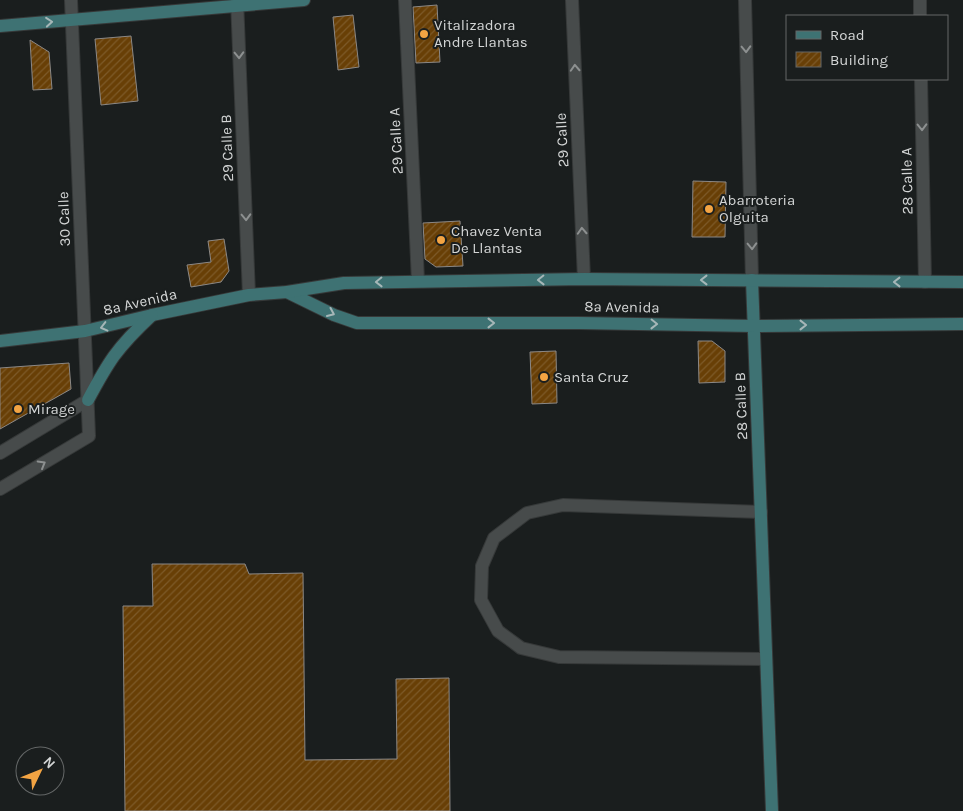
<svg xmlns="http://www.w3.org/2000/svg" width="963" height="811" font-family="Karla,sans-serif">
<defs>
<pattern id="building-hatch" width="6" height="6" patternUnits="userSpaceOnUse" patternTransform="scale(1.25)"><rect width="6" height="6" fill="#683f06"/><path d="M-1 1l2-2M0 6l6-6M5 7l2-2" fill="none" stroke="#7d5a29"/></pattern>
</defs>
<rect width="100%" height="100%" fill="#1a1e1e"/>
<g fill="url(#building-hatch)" stroke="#8b8886">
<path d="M437,5L440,62L416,63L413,7Z"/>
<path d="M353,15L359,67L338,70L333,17Z"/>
<path d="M131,36L138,101L101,105L95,39Z"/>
<path d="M30,40L49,52L52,89L33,90Z"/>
<path d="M693,181L726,182L725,237H692Z"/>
<path d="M460,221L463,266L436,267L425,259L423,223Z"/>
<path d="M224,239L229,271L221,282L191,287L187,265L211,262L208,241Z"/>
<path d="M698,341H712L725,351V382L699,383Z"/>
<path d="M556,351L557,403L532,404L530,352Z"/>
<path d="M69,363L71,389L0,429V368Z"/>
<path d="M152,564H245L249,574L303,573L305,760L397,759L396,679L449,678L450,811H125L123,606H153Z"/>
</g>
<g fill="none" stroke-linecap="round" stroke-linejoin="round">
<defs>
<g id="street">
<path d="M237,0L249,295"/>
<path d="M405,0L418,281"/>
<path d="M572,0L584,279"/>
<path d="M745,0L752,280"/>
<path d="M920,0V16"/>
<path d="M921,79L925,282"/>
<path d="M0,453L88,400"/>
<path d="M0,489L89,436L71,0"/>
<path d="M761,512L563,505L527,513L494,538L482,566L481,600L498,631L521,648L559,657L766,659"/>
</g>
<g id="secondary">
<path d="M0,26L304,0"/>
<path d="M752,280L772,811"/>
<path d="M287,292L334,315L357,323H579L754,326L963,324"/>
<path d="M0,341L85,331L152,315L249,295L287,292L344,283L584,279L963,282"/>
<path d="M88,400C96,385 104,370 114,356C125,341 138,328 152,315"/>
</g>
</defs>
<use href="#street" stroke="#363939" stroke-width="14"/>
<use href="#secondary" stroke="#363939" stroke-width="14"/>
<use href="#street" stroke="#474b4b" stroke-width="12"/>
<use href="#secondary" stroke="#3e7273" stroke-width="12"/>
</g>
<defs><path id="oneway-chevron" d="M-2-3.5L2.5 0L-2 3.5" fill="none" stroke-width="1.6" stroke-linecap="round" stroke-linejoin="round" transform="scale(1.25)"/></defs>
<g stroke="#a6b7b8">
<use href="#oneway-chevron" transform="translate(49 22) rotate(-5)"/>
<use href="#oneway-chevron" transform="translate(541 280) rotate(179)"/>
<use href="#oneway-chevron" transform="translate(704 280) rotate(-180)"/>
<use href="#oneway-chevron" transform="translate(379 282) rotate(179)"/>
<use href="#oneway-chevron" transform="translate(897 282) rotate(-180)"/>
<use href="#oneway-chevron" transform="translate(331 313) rotate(24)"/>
<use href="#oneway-chevron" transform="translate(491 323)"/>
<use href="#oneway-chevron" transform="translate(654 324) rotate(1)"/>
<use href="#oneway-chevron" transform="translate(803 325)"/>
<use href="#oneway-chevron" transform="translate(104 327) rotate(166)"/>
</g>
<g stroke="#8d9090">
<use href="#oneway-chevron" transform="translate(746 49) rotate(88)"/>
<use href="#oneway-chevron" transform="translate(239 55) rotate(88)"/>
<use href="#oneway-chevron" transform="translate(575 68) rotate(-93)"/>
<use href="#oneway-chevron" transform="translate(922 127) rotate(89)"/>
<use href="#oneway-chevron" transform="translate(246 217) rotate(88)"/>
<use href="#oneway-chevron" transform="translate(582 231) rotate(-93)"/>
<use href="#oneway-chevron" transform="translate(752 246) rotate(88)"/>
<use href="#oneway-chevron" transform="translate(42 464) rotate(-30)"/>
</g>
<g fill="#f3a443" stroke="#1a1e1e" stroke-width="2">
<circle cx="424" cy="34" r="5"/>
<circle cx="709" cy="209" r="5"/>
<circle cx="441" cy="240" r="5"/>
<circle cx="544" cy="377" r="5"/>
<circle cx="18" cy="409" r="5"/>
</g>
<g text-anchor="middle" stroke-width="4" stroke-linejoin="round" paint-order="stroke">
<g font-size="15" fill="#d3d5d5" stroke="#1a1e1e" text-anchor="start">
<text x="434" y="30">Vitalizadora<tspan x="434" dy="17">Andre Llantas</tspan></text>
<text x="719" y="205">Abarroteria<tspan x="719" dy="17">Olguita</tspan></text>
<text x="451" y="236">Chavez Venta<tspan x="451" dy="17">De Llantas</tspan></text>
<text x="554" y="382">Santa Cruz</text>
<text x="28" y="414">Mirage</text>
</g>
<g font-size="15" fill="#d3d5d5" stroke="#1a1e1e">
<text transform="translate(562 140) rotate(-93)" y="5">29 Calle</text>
<text transform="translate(396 141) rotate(-93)" y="5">29 Calle A</text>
<text transform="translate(227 148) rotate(-92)" y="5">29 Calle B</text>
<text transform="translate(907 181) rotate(-91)" y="5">28 Calle A</text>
<text transform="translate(64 219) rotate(-92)" y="5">30 Calle</text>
<text transform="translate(140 302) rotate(-13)" y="5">8a Avenida</text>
<text transform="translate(622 307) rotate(1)" y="5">8a Avenida</text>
<text transform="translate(741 406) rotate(-92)" y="5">28 Calle B</text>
</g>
</g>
<rect x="786" y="15" width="162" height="65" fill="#1a1e1e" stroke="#646767"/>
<rect x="796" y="31" width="25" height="8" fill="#3e7273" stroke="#646767"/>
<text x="830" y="40" font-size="15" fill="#d3d5d5">Road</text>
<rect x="796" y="52" width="25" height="15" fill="url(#building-hatch)" stroke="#646767"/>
<text x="830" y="65" font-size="15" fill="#d3d5d5">Building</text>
<g transform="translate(40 771) rotate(47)"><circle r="24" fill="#1a1e1e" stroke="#646767"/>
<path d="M0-4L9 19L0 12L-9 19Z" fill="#f3a443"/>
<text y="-8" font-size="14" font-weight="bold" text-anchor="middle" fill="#d3d5d5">N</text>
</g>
</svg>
